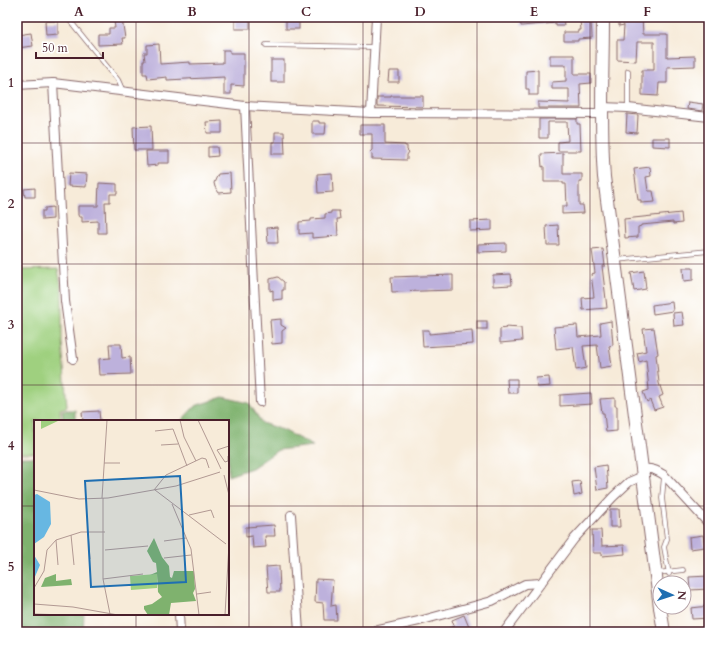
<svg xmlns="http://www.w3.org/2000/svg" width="726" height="649" font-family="Cardo,serif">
<rect width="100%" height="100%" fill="#fff"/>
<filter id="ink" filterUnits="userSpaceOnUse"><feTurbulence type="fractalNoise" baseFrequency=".025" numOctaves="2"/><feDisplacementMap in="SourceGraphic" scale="8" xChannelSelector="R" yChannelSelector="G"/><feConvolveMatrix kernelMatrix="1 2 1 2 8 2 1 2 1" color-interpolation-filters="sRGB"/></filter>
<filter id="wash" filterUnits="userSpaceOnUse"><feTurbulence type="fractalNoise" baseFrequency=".012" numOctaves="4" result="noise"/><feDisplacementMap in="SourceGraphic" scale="16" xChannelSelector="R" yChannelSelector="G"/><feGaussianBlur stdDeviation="0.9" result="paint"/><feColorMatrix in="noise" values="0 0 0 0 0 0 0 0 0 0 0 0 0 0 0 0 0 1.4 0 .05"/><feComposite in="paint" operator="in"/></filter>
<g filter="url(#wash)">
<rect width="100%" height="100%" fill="#f7ebd9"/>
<path fill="#9fd07f" stroke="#747855" d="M58,269L62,291V341L67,407L60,409L61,421H35V453H17V270Z"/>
<g fill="#7fb26e" stroke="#64684c">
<path d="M223,397L249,403L262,423L285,431L313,446L278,450L252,468L228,476V421H181L195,406Z"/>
<path d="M62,410H75V421H63Z"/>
<path d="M17,457H35V553L34,557L35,558V614H84L83,632H17Z"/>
</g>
<g id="blocks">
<g fill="#bdb1dc">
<rect x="235" y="17" width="15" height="12"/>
<rect x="286" y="17" width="13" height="12"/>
<path d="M520,17H563L564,26H556V23L521,26Z"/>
<path d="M619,17H642L643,34H667V57L695,56V66L667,67V83H659L658,96L642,95V70H654V42H637L636,61L617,60V40H623L624,25L619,26Z"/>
<path d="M122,19L125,38H122L123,44L98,45V34H109V28H115L114,20Z"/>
<path d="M591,19L592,38L578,39V41H564V32H579V30H581L580,20Z"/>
<path d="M45,21H58V35L46,36Z"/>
<path d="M31,33L33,46L17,48V35Z"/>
<path d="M159,44L160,64L190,62V64L223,63V50H230V53H244V86L231,85V94H224V77L167,80V77L148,79L147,74H143V61H145L144,53H147V45Z"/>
<path d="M550,55H574V74H591V83L580,84L581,108H538V102L569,103V89H552V82L566,81V65H550Z"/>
<rect x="271" y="60" width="13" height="22"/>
<path d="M538,70V95H529V89H526V71Z"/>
<path d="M389,71H399V82H388Z"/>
<path d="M391,96H423V107L377,106V97H391Z"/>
<path d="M688,102L703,104L702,111L687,109Z"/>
<path d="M627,114L638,115L637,133L626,132Z"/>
<path d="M539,119H577V124H580L581,151H558V142L568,141L567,122H548V138H539Z"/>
<path d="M222,121V133H207L206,122Z"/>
<path d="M312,121H319V123H326L325,134H312Z"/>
<path d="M360,125H385V144L405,145V146H407V150L409,152L407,155V160L372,159V154L370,152L372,150V134H360Z"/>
<path d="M151,126L152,150H134L133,127Z"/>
<path d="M275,132H284L285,154H272V142H275Z"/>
<path d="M652,138H670V147L652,146Z"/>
<path d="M208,147H217L218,156L208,157Z"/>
<path d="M146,151H169V163H158V165L147,166Z"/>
<path d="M563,153V174H582V181H579V205H583L584,213L562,214V206H567L566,184H563V182H544V166L542,167L541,154Z"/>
<path d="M650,167L651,176L646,177L648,191H653L655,202L641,203V200H638L634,169Z"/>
<path d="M69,173L87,174L86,187L68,186Z"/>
<path d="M230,173L231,192L219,193L215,187L214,183L218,174Z"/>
<path d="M332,173L333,192L318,193L317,174Z"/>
<path d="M99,183L117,184V194H110V202H105L106,233H98V221L82,222V217H79L78,215V206H98Z"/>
<path d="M35,188V197H25L24,189Z"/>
<path d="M53,207V219L42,220V211H45V208Z"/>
<path d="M331,211H339L340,219H337L338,236L312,238V233L299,234V222L311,221V219L325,218V214L331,213Z"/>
<path d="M681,213L682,223L673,224V222L641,225V226L638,227V237L625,238L624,219Z"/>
<path d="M492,220V230L470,231V221Z"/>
<path d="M558,225L559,245H547L546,226Z"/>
<path d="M277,227L278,243H268L267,228Z"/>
<path d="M506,243V251L478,252V244Z"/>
<path d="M603,249L605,266H602L607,308L583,310L582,298L594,297L591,274L595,273L592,250Z"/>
<path d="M683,268H693V280L684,281Z"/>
<path d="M644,271L646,289L634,291L631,273Z"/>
<path d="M511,274L512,285L493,286V275Z"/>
<path d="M453,275V290L392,292L391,277Z"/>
<path d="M278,277L284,282V290H282V299L273,300V290L270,291V279Z"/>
<path d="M672,302L673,311L653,314L652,305Z"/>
<path d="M682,312L684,325L674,326L673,313Z"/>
<path d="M281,319V325L286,328L282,331V343L272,344L270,320Z"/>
<rect x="477" y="321" width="10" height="8"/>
<path d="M611,321L613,345L609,346L612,366L600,368L597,345L583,346L586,368L576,370L573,347L556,349L554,327L577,325L578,337L601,335L600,323Z"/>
<path d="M505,327L521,328L522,341L500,343V329L506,328Z"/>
<path d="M654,328L658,354L656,355L659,383L663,395L659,397L663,407L654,410L650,400L647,402L643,392L649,390L646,360L639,362L637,353L646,351L643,329Z"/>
<path d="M422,330H429V334L472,330L473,344L423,347Z"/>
<path d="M109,344H121L122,358L130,357L131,374L100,375L99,359L110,358Z"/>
<path d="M549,377L550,386L537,387L536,378Z"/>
<path d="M507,379H517V393H508Z"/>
<path d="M591,393L592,404L560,406V395Z"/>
<path d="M615,398V406H617V431L606,432L604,413H602L600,399Z"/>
<path d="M99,411L100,421H83L82,412Z"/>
<path d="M606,465L608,488L597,490L594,467Z"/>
<path d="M580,481L582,494L574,496L572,482Z"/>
<path d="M610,509H619L620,527H610Z"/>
<path d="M274,525L275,536H265L266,547L253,548L252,536L246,537V527Z"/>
<path d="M592,530H601L602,546L624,545L625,554L602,556V553H593Z"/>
<path d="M703,535L705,547L690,549L689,537Z"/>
<path d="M279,566L280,592H268L266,567Z"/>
<path d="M709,576V589L690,590L689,577Z"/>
<path d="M316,579L333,580L331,606L336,605L337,620H324L323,603L315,602Z"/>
<path d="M709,606V618L692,619L691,608Z"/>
<path d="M464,615L471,632H440L454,626L452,620Z"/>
</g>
</g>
</g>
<g filter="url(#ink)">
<use href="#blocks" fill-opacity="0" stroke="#876668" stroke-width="1"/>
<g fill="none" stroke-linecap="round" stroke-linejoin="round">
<defs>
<g id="lane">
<path d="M67,17L118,80L123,91"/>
<path d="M266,45L374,47"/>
<path d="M628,108V71"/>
<path d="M616,260L709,251"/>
<path d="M664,477L662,498L667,539L664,547L669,574"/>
<path d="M657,573L683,570"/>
</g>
<g id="street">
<path d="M53,83L65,301L73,359"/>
<path d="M17,85L53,83L245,106L371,113L602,114"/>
<path d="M245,106L260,402"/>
<path d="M602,107L628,108L709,117"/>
<path d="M371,113L376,17"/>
<path d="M642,469C652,468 656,470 664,475L709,524"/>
<path d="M291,515L299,632"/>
<path d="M179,614L180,632"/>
<path d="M370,632L419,621L492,601L525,584L541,583"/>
<path d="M504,632L574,539L613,497L629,482L643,476"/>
</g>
<g id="secondary">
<path d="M603,17C603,70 600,124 604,177L660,607"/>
<path d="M660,607L664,632"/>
</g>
</defs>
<use href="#lane" stroke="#876668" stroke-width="5.5"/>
<use href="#street" stroke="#876668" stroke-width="10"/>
<use href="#secondary" stroke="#876668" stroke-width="14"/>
<use href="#lane" stroke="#fff" stroke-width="4"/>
<use href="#street" stroke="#fff" stroke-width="8"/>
<use href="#secondary" stroke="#fff" stroke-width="12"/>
</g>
</g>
<path fill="none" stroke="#4a1f2b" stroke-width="1" stroke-opacity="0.55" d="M136,17V421M249,17V632M363,17V632M477,17V632M590,17V632M17,143H709M17,264H709M17,385H709M17,506H35M228,506H709M136,614V632"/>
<g transform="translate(34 420)">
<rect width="195" height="195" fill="#f7ebd9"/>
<path d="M7,0H26L7,9ZM123,154V168L97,170L96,156Z" fill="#9fd07f"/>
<path d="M120,118L128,137L135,146L136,157L138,158L140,151H160L161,169L159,173L162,181L137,183L135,195H114L110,189V186L118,184L128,177L124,172L123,154L116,155L123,152L122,143L119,142L113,131ZM22,154V161L37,159L38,165L7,167L11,158Z" fill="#7fb26e"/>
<path d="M3,74L16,82L17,104L10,117L0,124V75ZM0,135L6,145L0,159Z" fill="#67b7e2"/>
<path fill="none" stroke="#b29993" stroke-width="1" d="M146,0L150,17L162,41M164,0L187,49M121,11L139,9L153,46M127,25L144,24M194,36V41L191,42L183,30L195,26M70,43H86M190,55L195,75M0,70L45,79L74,78L142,66L186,52M120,70L132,55L168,38L172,39L175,48M121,70L192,124M68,78L73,0M69,78V159L76,194M138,84L157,129L165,195M155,95L177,90L180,98M54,112L56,139M37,115L40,145M22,120L24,145M130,121L152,118M71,130L114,126M130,138L157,135M69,159L109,154M0,168L10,151L13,130L22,120L47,112H71M163,174L177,172M0,184L39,187L84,195M0,194L33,195M191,195L195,124"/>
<path fill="#1f6fb2" fill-opacity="0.15" stroke="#1f6fb2" stroke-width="2" d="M146,56L152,162L57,167L51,61Z"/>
<rect width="195" height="195" fill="none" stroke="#4a1f2b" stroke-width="2"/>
</g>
<rect width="726" height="649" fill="none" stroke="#fff" stroke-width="44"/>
<g transform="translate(672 595) rotate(93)"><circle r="19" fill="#ffffff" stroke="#b7a5aa"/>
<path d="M0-3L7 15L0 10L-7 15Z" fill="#1f6fb2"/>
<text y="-6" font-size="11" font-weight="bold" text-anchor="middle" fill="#4a1f2b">N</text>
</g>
<path d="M36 52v6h67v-6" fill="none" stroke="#4a1f2b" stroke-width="2"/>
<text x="42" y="52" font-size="12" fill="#4a1f2b" stroke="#ffffff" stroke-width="3" paint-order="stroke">50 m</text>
<rect x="22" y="22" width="682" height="605" fill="none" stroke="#4a1f2b" stroke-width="1.5"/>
<g font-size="13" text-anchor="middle" font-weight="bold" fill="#4a1f2b">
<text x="79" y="16">A</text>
<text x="192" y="16">B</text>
<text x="306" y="16">C</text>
<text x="420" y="16">D</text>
<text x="534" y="16">E</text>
<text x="647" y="16">F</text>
<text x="11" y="87">1</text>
<text x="11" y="208">2</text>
<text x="11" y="329">3</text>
<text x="11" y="450">4</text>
<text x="11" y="571">5</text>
</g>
</svg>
